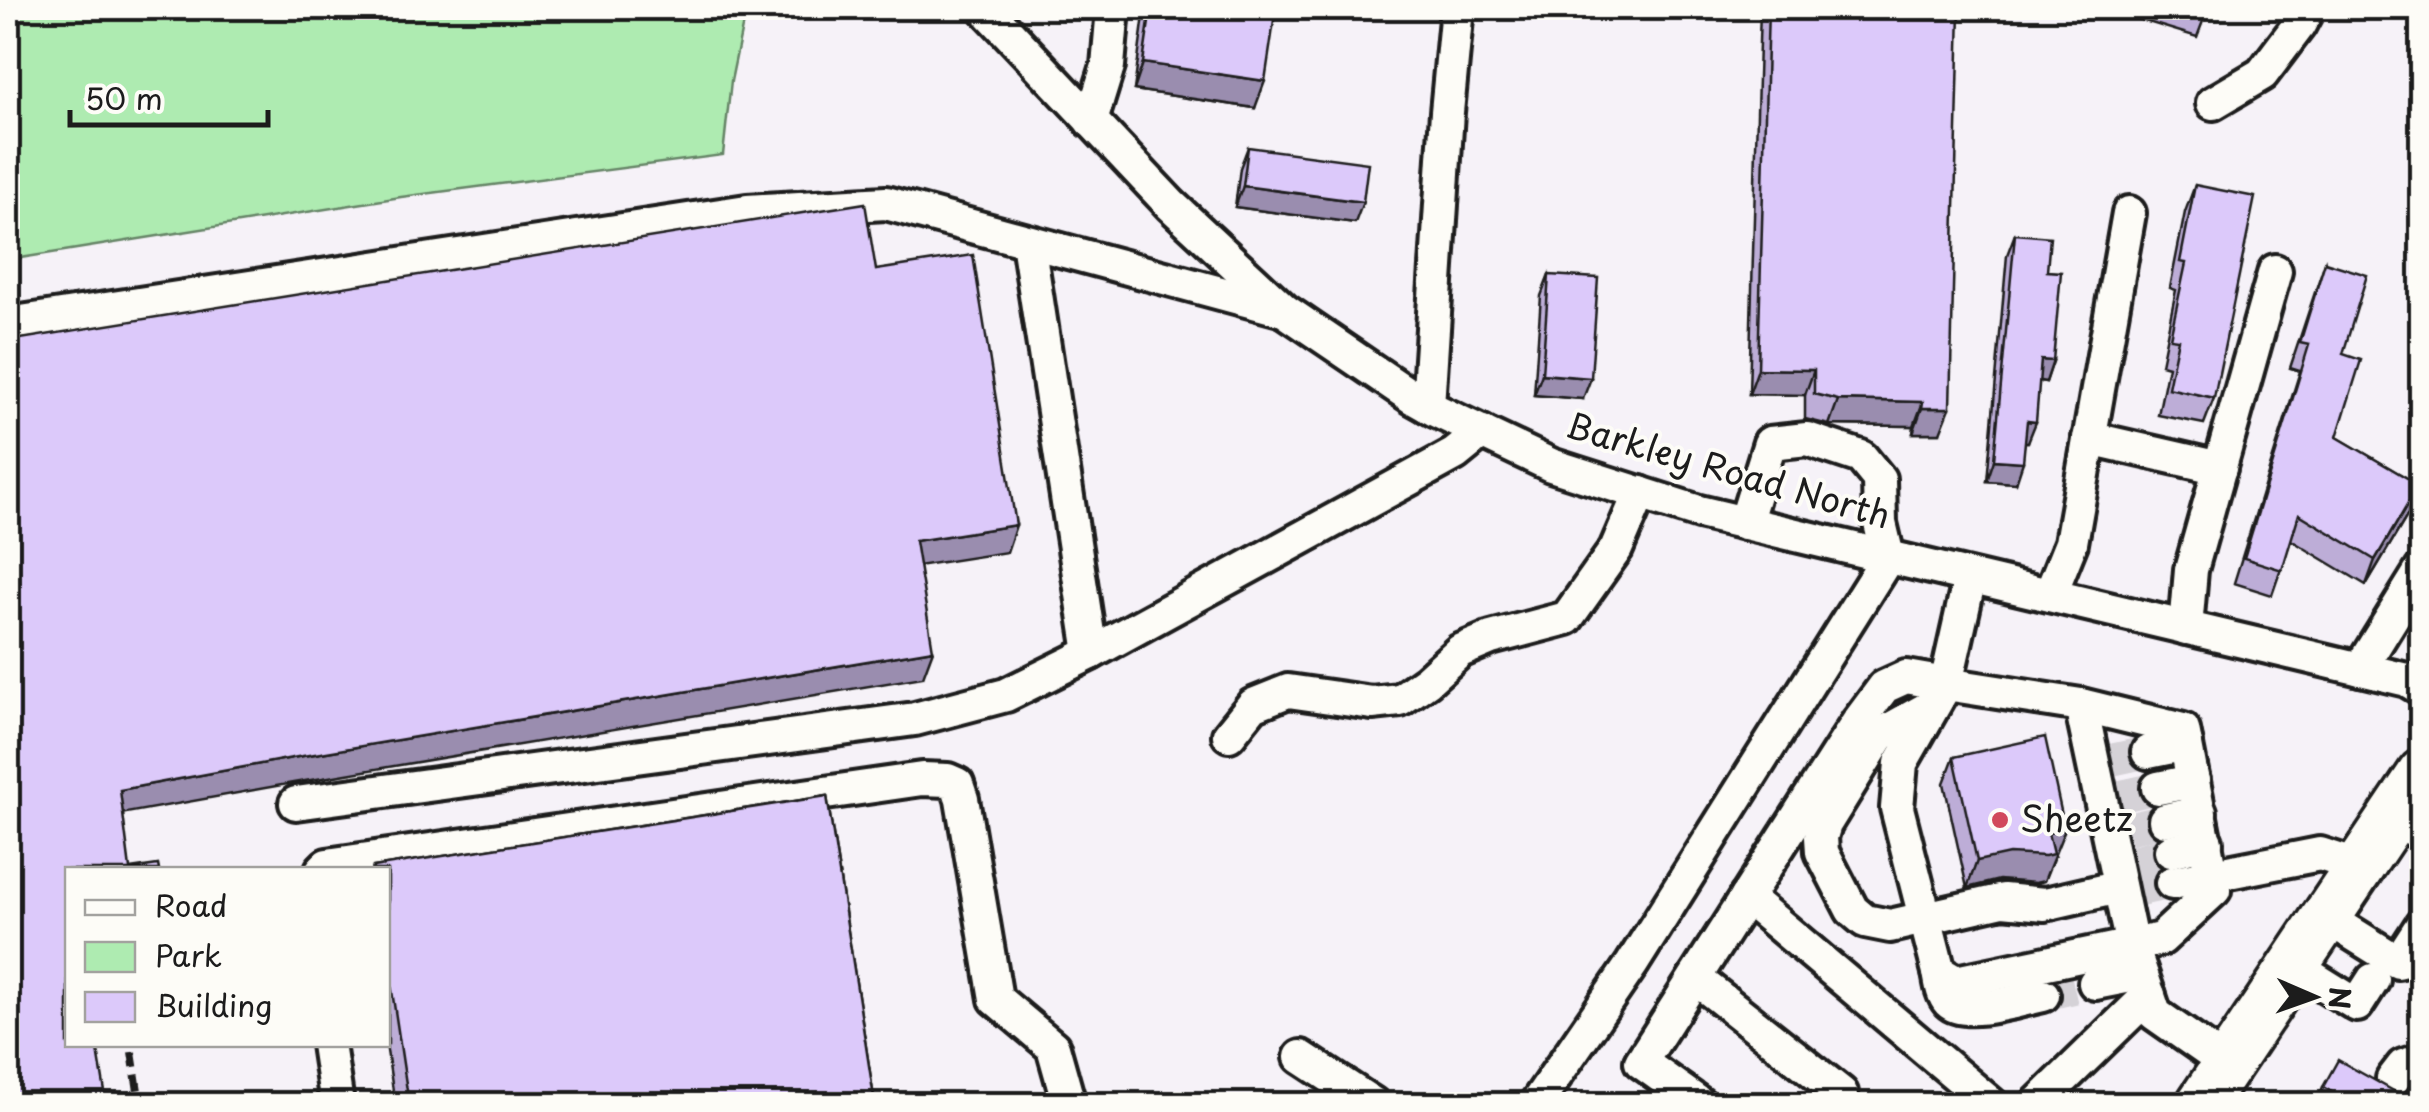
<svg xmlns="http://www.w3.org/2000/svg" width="2429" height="1112" font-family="'Playpen Sans',sans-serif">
<rect width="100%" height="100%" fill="#f6f2f8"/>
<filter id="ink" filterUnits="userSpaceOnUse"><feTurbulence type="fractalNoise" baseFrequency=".01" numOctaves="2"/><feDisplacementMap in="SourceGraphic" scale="20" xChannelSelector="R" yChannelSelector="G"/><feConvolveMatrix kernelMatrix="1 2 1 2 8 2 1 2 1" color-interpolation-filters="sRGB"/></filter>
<g filter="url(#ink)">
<path fill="#aeebb1" stroke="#658466" stroke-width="2.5" d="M8,8H746L731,81L723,155L401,197L8,260Z"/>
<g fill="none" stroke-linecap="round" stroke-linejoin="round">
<g stroke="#d5d2d7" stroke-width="32" stroke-dasharray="32 16" stroke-linecap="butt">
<path d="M2111,760L2148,752"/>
<path d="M2117,797L2158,788"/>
<path d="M2128,829L2165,820"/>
<path d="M2133,861L2171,851"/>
<path d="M2139,890L2172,883"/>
<path d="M2043,995L2095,983"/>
</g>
<defs>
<g id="minor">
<path d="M985,8L1171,205L1284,310L1412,397L1437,411L1551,465L1699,512L2407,680L2422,689"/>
<path d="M2213,103L2262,74L2299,25L2308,8"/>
<path d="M1091,121L1108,66L1113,8"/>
<path d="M1028,242L1091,653"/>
<path d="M8,324L747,211L886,203L1280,309"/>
<path d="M1428,406L1447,112L1457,8"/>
<path d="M2089,438L2220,468"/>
<path d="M1970,577L1946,684L2081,705L2132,946L2155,1014L2228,1065"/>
<path d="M2050,595L2071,543L2129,213"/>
<path d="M2186,628L2191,570L2275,271"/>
<path d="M2360,669L2422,569"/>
<path d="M1930,707L1880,735L1825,824L1821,837L1822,852L1852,910L1865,921L1890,926L2003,900L2045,904L2119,887"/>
<path d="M1229,735L1253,705L1288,691L1372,703L1400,700L1427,681L1460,651L1491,638L1567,618L1616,549L1640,493"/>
<path d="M2148,752L2186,744"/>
<path d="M2158,788L2193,781"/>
<path d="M296,803L915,719L1006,695L1091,653L1455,454L1482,432"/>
<path d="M2393,816L2422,835"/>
<path d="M2165,820L2200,812"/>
<path d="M2171,851L2206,842"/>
<path d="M322,870L327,865L922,779L948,780L957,784L962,799L996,999L1053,1047L1069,1104"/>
<path d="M2172,883L2320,854L2360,867"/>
<path d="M1746,897L1991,1104"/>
<path d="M2326,917L2398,962L2422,925"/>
<path d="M2293,965L2357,1005L2373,980"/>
<path d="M1939,972C1941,982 1942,994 1949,1002C1965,1018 2022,999 2043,995"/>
<path d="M1695,978L1841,1093"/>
<path d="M2095,983L2141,974"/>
<path d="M328,1044L337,1104"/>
<path d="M1301,1057L1373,1104"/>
<path d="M2393,1079L2403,1066L2422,1060"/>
<path d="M1536,1104L1632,964L1888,557L1880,523L1879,479L1861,457L1807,439L1770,443L1745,523"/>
<path d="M1700,1104L1641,1062L1858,722L1884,687L1906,677L1946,684L1901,763L1897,808L1939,972L1956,982L2161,939L2214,890L2183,730L2081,705"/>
<path d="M2037,1104L2149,995"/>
</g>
<path id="highway" d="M2201,1104L2422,774"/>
</defs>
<use href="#minor" stroke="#1c1c1c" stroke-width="40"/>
<use href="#highway" stroke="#1c1c1c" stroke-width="55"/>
<use href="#minor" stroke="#fdfcf7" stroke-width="32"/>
<use href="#highway" stroke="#fdfcf7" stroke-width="48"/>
<path stroke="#1c1c1c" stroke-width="8" stroke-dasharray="15 8" stroke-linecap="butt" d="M132,1052L140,1104"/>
</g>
<g fill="#bdadd7" stroke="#1c1c1c" stroke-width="2.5">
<path d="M1145,8H1276L1255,108L1134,90Z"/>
<path d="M1760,8H1962L1959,17L1940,433H1913L1914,426L1829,425L1805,419V395L1749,394Z"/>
<path d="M2102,8H2208L2197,37Z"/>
<path d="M1248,147L1355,223L1235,207L1240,168Z"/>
<path d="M2195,185L2214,398L2204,424L2158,415L2168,366L2161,364L2176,290L2170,288L2185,212Z"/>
<path d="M2015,234L2047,271L2053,361L2046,382L2039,381L2028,442H2025L2016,483L1987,481L2007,255Z"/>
<path d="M2325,262L2343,354L2337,437L2419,485L2410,511L2366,585L2291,540L2272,595L2234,583L2300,371L2290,368Z"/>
<path d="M1549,275L1583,399L1534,395L1541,296Z"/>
<path d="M1954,757L2055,856L2052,857L2044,881L2035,883L1999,880L1967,888L1944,783Z"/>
<path d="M827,796L875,1104H395L386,1044H388V870H372L373,867Z"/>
<path d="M2323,1087L2417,1104H2317Z"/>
</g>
<g fill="#9a8daf" stroke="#1c1c1c" stroke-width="2.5">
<path d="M1143,63L1265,81L1255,108L1134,90Z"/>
<path d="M1243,186L1363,202L1355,223L1235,207Z"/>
<path d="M2041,360L2053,361L2046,382L2034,380Z"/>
<path d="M1758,369L1814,370L1805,395L1749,394Z"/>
<path d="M1542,374L1591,378L1583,399L1534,395Z"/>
<path d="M1838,400L1923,402L1914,426L1829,425Z"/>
<path d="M1922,408H1950L1940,433H1913Z"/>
<path d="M2027,421L2036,422L2028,442H2020Z"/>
<path d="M1994,460L2023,462L2016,483L1987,481Z"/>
<path d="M2419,485L2410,511L2366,585L2375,560Z"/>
<path d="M1016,525L1007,552L905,568L915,541Z"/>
<path d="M933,650L923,677L293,783L110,816L120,790L303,756Z"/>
<path d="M2065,829L2044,881L2035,883L1999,880L1967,888L1977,861L2048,833Z"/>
</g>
<g fill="#dcc9fa" stroke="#1c1c1c" stroke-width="2.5">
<path d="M1151,8H1276L1265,81L1143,63Z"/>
<path d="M1768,8H1962V10H1960L1950,408H1922L1923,402L1838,400L1814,394V370L1758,369Z"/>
<path d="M2176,8H2208L2205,16Z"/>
<path d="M1248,147L1368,163L1363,202L1243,186Z"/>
<path d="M2195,185L2255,197L2214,398L2168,388L2178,339L2170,338L2186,263L2180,262Z"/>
<path d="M865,203L876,270L973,255L1016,525L915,541L933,650L303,756L120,790L130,869L158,865L159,870H68V1044H97L107,1104H8V341Z"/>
<path d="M2015,234L2050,237L2047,271L2061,272L2053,361L2041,360L2036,422L2027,421L2023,462L1994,460Z"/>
<path d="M2325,262L2367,275L2343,354L2361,360L2337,437L2419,485L2375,560L2299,514L2282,570L2244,558L2309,345L2300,343Z"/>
<path d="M1549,275L1598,278L1591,378L1542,374Z"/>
<path d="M2045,737L2065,829L2048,833L2053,854L2045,856L2009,854L1977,861L1954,757Z"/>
<path d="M827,796L875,1104H409L388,964V870H373V867Z"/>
<path d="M2338,1060L2417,1104H2337L2341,1097L2323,1087Z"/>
</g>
</g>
<circle fill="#d1495b" stroke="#fdfcf7" stroke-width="4" cx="2000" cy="820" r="10"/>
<g text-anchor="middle" stroke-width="8" stroke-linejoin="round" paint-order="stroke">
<g font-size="35" fill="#1c1c1c" stroke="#fdfcf7">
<text transform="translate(1728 471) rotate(16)" y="12">Barkley Road North</text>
</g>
<g font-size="35" fill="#1c1c1c" stroke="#fdfcf7" text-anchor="start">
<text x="2020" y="832">Sheetz</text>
</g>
</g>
<rect width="2429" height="1112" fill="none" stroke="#fdfcf7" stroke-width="40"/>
<rect x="20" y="20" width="2389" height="1072" fill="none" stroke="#1c1c1c" stroke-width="4" filter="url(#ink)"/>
<rect x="65" y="867" width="325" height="180" fill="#fdfcf7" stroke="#a3a29f" stroke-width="2.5"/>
<rect x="85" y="900" width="50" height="15" fill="#fdfcf7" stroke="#a3a29f" stroke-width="2.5"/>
<text x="155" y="917" font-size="30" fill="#1c1c1c">Road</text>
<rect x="85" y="942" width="50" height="30" fill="#aeebb1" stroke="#a3a29f" stroke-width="2.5"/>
<text x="155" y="967" font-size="30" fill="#1c1c1c">Park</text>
<rect x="85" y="992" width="50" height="30" fill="#dcc9fa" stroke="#a3a29f" stroke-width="2.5"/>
<text x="155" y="1017" font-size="30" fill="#1c1c1c">Building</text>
<g transform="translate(2314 997) rotate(92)" stroke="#fdfcf7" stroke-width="8" paint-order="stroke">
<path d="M0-8L18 38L0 25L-18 38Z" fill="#1c1c1c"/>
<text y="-15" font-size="28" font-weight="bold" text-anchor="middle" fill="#1c1c1c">N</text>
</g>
<path d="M70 110v15h198v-15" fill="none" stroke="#1c1c1c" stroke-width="5"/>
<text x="85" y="110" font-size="30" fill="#1c1c1c" stroke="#fdfcf7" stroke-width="8" paint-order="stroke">50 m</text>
</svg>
